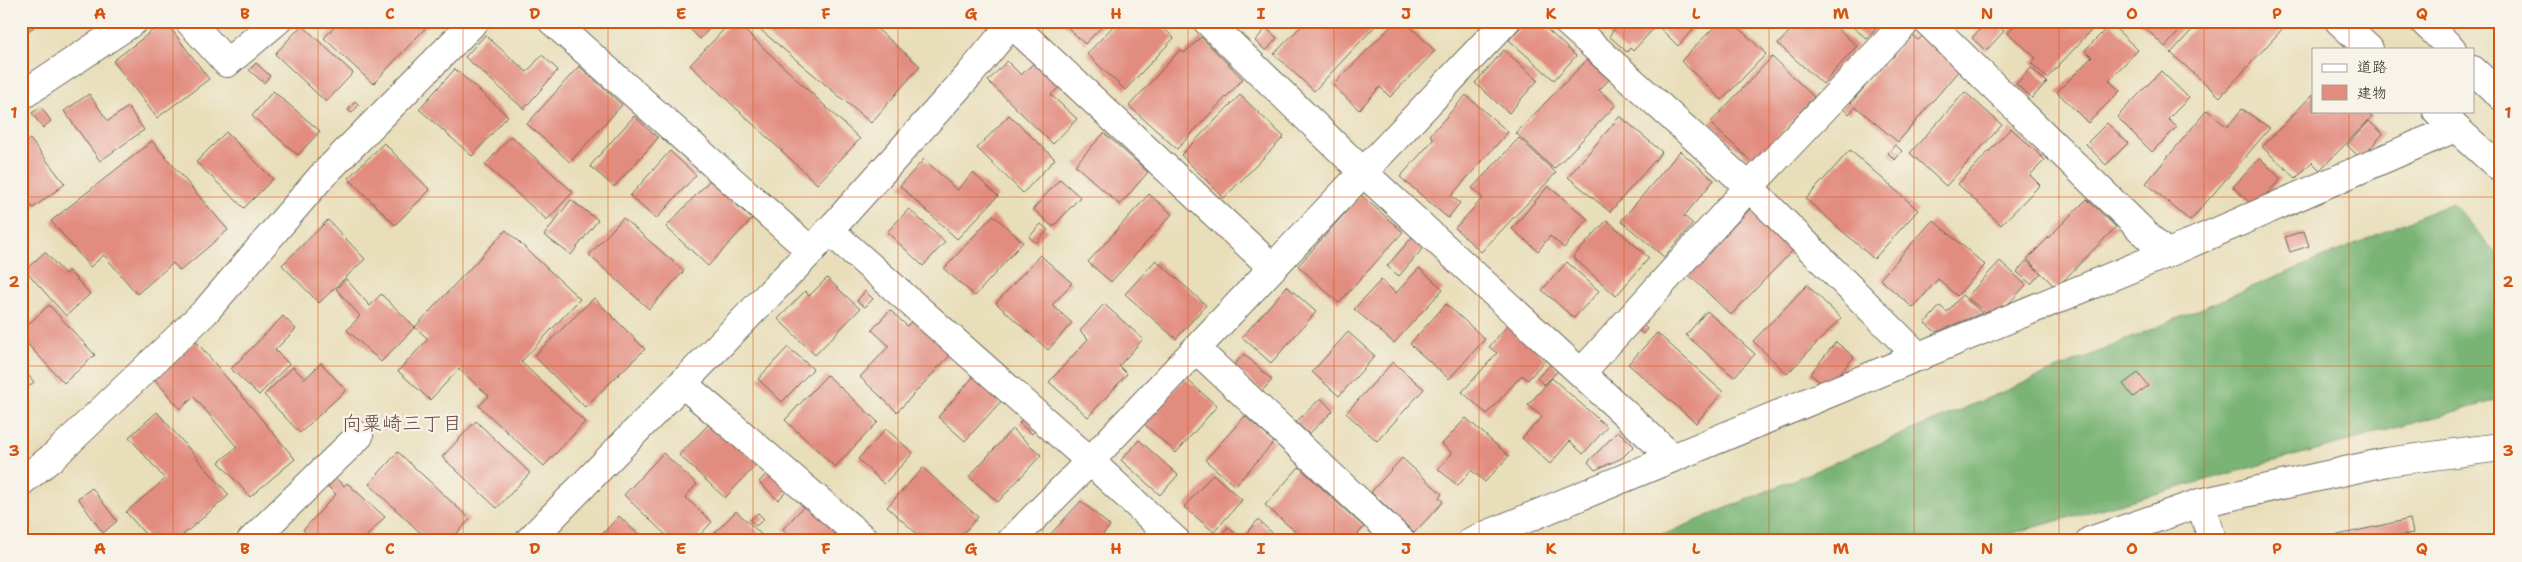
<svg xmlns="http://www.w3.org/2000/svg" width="2522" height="562" font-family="'Shantell Sans','Klee One',sans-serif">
<rect width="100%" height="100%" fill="#f7f3e8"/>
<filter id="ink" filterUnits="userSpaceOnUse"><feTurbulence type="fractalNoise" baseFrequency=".02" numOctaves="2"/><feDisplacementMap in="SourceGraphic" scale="10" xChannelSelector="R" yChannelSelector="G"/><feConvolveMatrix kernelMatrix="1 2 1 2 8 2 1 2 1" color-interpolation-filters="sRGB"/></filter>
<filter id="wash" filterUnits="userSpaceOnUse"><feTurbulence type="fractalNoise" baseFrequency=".0096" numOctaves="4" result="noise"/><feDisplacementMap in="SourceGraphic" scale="20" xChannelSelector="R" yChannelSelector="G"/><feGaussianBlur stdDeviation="1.12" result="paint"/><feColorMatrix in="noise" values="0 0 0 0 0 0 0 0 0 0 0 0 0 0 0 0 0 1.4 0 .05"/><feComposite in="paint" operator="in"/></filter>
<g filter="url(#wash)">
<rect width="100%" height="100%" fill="#e8deb9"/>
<path fill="#79b474" stroke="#527050" d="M2452,203L2501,259V399L1984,541H1648Z"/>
<g id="blocks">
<g fill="#e28b7f">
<path d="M21,21H42L21,36Z"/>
<path d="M165,21L209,79L157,118L113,61Z"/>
<path d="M340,21H432L373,84L324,38Z"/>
<path d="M682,21H716L700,39Z"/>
<path d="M732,21H735L860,139L817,184L690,65Z"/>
<path d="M750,21H868L920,66L871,123Z"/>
<path d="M1061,21H1107L1085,44Z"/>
<path d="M1118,21H1156L1174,38L1125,90L1087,54Z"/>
<path d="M1306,21H1380L1314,91L1274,54Z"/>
<path d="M1396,21H1405L1435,51L1390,97L1380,87L1359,110L1333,85Z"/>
<path d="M1526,21H1538L1576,56L1554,80L1509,40Z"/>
<path d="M1621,21H1684L1693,30L1678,46L1657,25L1633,51L1630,48L1627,52L1609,36Z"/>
<path d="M1688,21H1701L1696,27Z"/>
<path d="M1720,21H1732L1766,54L1722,100L1681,61Z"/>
<path d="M1771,21H1783L1778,27Z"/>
<path d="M1799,21H1829L1857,46L1823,84L1778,44Z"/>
<path d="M1846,21H1883L1867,39Z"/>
<path d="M1987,21H1993L2004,31L1986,51L1972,38Z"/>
<path d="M2018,21H2100L2047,78L2031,63L2036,58L2008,33Z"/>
<path d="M2138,21H2189L2165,47Z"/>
<path d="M2200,21H2280L2285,26L2220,97L2171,53Z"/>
<path d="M2111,24L2138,50L2109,80L2120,91L2088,123L2057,92L2092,57L2085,50Z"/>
<path d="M302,25L353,73L326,102L275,54Z"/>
<path d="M1266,28L1277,38L1266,51L1255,41Z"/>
<path d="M1910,33L1918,40L1923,36L1960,69L1898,142L1856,107L1849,114L1841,107L1848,99L1851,103Z"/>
<path d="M485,35L527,72L542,55L558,70L524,109L465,57Z"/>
<path d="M1201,37L1243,79L1177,149L1129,106L1180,50L1184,53Z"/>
<path d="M1504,50L1538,80L1509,113L1475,83Z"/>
<path d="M1772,57L1814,97L1753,163L1710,123Z"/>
<path d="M1037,60L1062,84L1051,95L1077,119L1053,144L988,81L1007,61L1021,75Z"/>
<path d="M1587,60L1609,80L1599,90L1616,105L1554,169L1516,133Z"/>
<path d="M256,63L270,76L264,83L249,70Z"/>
<path d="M579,66L622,105L570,162L527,124Z"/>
<path d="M2031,68L2047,82L2032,98L2016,84Z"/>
<path d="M455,69L508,116L472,156L419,109Z"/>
<path d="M2161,71L2189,98L2168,119L2177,127L2152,152L2117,117Z"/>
<path d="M273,91L320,131L298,155L252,116Z"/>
<path d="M1965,92L2002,125L1946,186L1910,153Z"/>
<path d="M89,94L108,121L128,107L144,130L100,161L64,111Z"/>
<path d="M2313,94V111H2366L2372,117L2320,170L2312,162L2296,178L2262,147Z"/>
<path d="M1240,95L1284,137L1224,198L1181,155Z"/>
<path d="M1466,95L1508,132L1451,196L1460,203L1448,218L1400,177L1434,139L1430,135Z"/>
<path d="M355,101L359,105L352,113L348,110Z"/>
<path d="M41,107L51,121L43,128L32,113Z"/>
<path d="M2242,109L2270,128L2190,221L2146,183L2207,110L2227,127Z"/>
<path d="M1009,115L1055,159L1023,193L977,148Z"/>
<path d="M634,116L658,138L614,187L590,166Z"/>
<path d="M1620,116L1662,152L1610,212L1568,177Z"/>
<path d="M2369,121L2383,134L2361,159L2347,145Z"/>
<path d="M2107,123L2128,143L2106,165L2086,144Z"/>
<path d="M2011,128L2045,160L2030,175L2040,185L2001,225L1958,184Z"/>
<path d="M226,132L273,179L244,208L196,162Z"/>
<path d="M1104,133L1148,172L1120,205L1075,165Z"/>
<path d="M511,136L573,192L547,220L485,165Z"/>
<path d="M1519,138L1556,173L1481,252L1455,228L1483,198L1472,188Z"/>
<path d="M30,139L65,184L33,208L21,192V146Z"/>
<path d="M152,141L228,230L180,271L173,263L137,294L104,255L90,267L51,221Z"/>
<path d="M384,143L430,190L395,225L348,178Z"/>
<path d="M1895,145L1902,151L1895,160L1888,153Z"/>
<path d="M1850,150L1918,210L1874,259L1806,199Z"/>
<path d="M670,151L696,175L656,219L630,196Z"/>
<path d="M1680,151L1714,180L1684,216L1693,224L1664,257L1621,221Z"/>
<path d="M2260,158L2281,179L2254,207L2233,187Z"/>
<path d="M924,159L957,190L973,173L998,196L957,239L900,186Z"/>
<path d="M1060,179L1080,197L1053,227L1033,209Z"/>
<path d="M710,180L752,219L708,266L666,227Z"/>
<path d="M1548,186L1588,219L1564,248L1550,236L1538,251L1512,229Z"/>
<path d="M1149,194L1172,214L1111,282L1088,262Z"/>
<path d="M1361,195L1403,232L1339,303L1298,266Z"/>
<path d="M2087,199L2116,227L2056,288L2027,259Z"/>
<path d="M571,200L598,220L571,255L544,235Z"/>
<path d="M1751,208L1794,249L1731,315L1688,274Z"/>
<path d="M909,209L945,242L923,266L887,232Z"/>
<path d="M993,215L1023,242L975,296L944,269Z"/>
<path d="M623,218L684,271L649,309L589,255Z"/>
<path d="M328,220L365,259L319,303L282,265Z"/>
<path d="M1607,220L1649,258L1616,296L1573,257Z"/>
<path d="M1933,220L1985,265L1957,296L1938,279L1913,308L1880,279Z"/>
<path d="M1041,224L1048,230L1036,243L1029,237Z"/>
<path d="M506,230L580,299L521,362L585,422L544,466L479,406L489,396L459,369L430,400L398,371L428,339L415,327L381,362L347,330L360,316L336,289L346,279L370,306L381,294L415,327Z"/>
<path d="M2304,231L2309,246L2290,252L2285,237Z"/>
<path d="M1413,236L1425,246L1399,276L1387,266Z"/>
<path d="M45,252L65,274L69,271L90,294L66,316L25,270Z"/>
<path d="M1040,255L1072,283L1052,305L1072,323L1048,350L996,303Z"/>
<path d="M1156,260L1206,305L1176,339L1125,294Z"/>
<path d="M2000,261L2026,285L1993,320L1967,297Z"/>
<path d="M2026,261L2041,273L2031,284L2017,272Z"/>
<path d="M1567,262L1599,291L1574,318L1542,290Z"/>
<path d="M1419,268L1443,289L1394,343L1354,309L1381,280L1396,293Z"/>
<path d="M827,278L860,309L815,355L778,319L805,291L809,296Z"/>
<path d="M1807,285L1841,318L1787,374L1753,341Z"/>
<path d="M1287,286L1316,312L1271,363L1242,337Z"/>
<path d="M865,291L873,299L865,307L857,301Z"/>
<path d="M1962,295L1982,313L1936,332L1925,323L1940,306L1947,312Z"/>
<path d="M594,298L645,349L585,407L534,356Z"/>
<path d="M1104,304L1143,339L1119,366L1127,374L1088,417L1049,382L1088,339L1080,331Z"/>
<path d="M1446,304L1485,339L1449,379L1410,344Z"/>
<path d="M49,305L95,355L64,383L21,337V331Z"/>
<path d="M890,310L907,326L914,318L952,353L897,412L860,377L889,346L872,330Z"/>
<path d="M1707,311L1755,354L1734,377L1686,335Z"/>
<path d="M283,316L296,329L275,350L289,364L259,395L231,369Z"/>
<path d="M1639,321L1647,329L1643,334L1634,326Z"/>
<path d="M1508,325L1546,359L1528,380L1522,375L1487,414L1462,392L1497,353L1489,347Z"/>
<path d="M1348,332L1375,356L1339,396L1312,372Z"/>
<path d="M1657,333L1723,392L1696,423L1628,364Z"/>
<path d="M195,340L295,459L250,497L219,462L237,447L194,397L180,409L152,376Z"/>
<path d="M1836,342L1854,357L1827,388L1810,374Z"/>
<path d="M788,347L813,369L782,402L758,379Z"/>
<path d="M1244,354L1272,380L1262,391L1234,365Z"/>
<path d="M1393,362L1424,389L1377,441L1346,413Z"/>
<path d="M321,363L346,390L300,433L264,395L293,367L305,379Z"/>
<path d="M1552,363L1559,370L1544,385L1537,378Z"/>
<path d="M21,367L34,382L21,393Z"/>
<path d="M2138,373L2148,386L2133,397L2123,384Z"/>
<path d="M827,375L878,422L835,467L785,420Z"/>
<path d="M975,375L1003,399L965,441L938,417Z"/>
<path d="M1185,378L1217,406L1176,453L1144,424Z"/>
<path d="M1552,378L1607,427L1583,454L1570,441L1550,464L1522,438L1542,417L1528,405Z"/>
<path d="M1321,398L1333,411L1309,434L1296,422Z"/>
<path d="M157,412L229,495L176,541H151L126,512L165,479L129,437Z"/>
<path d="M1025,416L1037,428L1032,434L1019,423Z"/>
<path d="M1245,416L1274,442L1235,486L1205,460Z"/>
<path d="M1466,418L1509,456L1485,482L1471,470L1458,486L1438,469L1452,453L1442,444Z"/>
<path d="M476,421L530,473L497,508L442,457Z"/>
<path d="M712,421L758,463L725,498L679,455Z"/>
<path d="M886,429L913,453L884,484L858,459Z"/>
<path d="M1012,429L1041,455L998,502L969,477Z"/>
<path d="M1618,431L1634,446L1622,458L1595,470L1588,462Z"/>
<path d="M1139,440L1178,475L1160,495L1121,460Z"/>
<path d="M398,452L470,519L450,541H429L369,484Z"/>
<path d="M663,453L697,484L685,497L712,522L694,541H672L624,495Z"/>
<path d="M1402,458L1442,494L1439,498L1443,502L1414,533L1371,492Z"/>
<path d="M1299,467L1364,527L1352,541H1306L1265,505Z"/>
<path d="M772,468L792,486L778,500L759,482Z"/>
<path d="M923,468L978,517L956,541H925L887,507Z"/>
<path d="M330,473L344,486L347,483L385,517L365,538L368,541H315L303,530L336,494L322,481Z"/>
<path d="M1213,474L1242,500L1214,532L1184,507Z"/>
<path d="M92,488L117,521L103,533L78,498Z"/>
<path d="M1081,501L1110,526L1097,541H1052L1048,537Z"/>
<path d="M808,502L841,527L828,541H794L783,529Z"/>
<path d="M736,511L761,534L755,541H707Z"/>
<path d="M758,513L764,519L756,526L750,520Z"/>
<path d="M619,516L645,541H596Z"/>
<path d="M2410,519L2413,533L2403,535L2404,541H2330L2329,537Z"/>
<path d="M1258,520L1281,541H1216L1228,527L1241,539Z"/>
<path d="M2497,535L2498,541H2471L2470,540Z"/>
</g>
</g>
</g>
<g filter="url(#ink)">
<use href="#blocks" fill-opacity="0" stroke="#6d6a5d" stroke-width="1"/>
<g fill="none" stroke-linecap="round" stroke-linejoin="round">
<defs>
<g id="minor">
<path d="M189,21L227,63L277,21"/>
<path d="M552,21L811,251"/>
<path d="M1207,21L1364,173L1672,457"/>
<path d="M1566,21L1749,187L1919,357"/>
<path d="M1927,21L2166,254"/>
<path d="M1012,24L1272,267"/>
<path d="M21,96L134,21"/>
<path d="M829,230L1090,461L1176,541"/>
<path d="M1196,349L1401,541"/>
<path d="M1582,372L1749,187L1907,21"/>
<path d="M682,383L866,541"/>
<path d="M21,482L54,456L205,312L321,177L475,21"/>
<path d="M2200,503L2213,541"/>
<path d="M251,541L359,436"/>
<path d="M529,541L811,251L970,74L1014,21"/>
<path d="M1011,541L1090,461L1506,21"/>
<path d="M1472,541L2166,254L2455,128"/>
</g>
<g id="tertiary">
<path d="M2339,21L2369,49"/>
<path d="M2423,21L2452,49"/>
<path d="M2473,70L2501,96"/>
<path d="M2437,111L2501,169"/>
<path d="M2090,541L2200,503L2386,462L2501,447"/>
</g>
</defs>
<use href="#minor" stroke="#6d6a5d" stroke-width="30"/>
<use href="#tertiary" stroke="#6d6a5d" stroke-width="30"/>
<use href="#minor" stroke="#fff" stroke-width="28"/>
<use href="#tertiary" stroke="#fff" stroke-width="28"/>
</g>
</g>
<path fill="none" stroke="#d5540f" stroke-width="1" stroke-opacity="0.55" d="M173,21V541M318,21V541M463,21V541M608,21V541M753,21V541M898,21V541M1043,21V541M1188,21V541M1334,21V541M1479,21V541M1624,21V541M1769,21V541M1914,21V541M2059,21V541M2204,21V541M2349,21V49M2349,111V541M21,197H2501M21,366H2501"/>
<g text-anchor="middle" stroke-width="4.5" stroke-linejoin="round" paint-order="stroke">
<g font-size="20" fill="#6b4d48" stroke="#f7f3e8">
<text x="402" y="430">向粟崎三丁目</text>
</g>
</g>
<rect width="2522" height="562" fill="none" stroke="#f7f3e8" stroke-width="55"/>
<rect x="2312" y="48" width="162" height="65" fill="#f7f3e8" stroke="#a5a39c"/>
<rect x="2322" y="64" width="25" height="8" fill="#ffffff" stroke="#a5a39c"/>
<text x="2357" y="72" font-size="15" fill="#2b2b2b">道路</text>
<rect x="2322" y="85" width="25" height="15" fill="#e28b7f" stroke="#a5a39c"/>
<text x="2357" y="98" font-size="15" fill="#2b2b2b">建物</text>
<rect x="28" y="28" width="2466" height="506" fill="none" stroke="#d5540f" stroke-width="2"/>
<g font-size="16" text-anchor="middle" font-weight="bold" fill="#d5540f">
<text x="100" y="19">A</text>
<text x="245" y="19">B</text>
<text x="390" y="19">C</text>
<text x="535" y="19">D</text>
<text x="681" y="19">E</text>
<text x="826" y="19">F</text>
<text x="971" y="19">G</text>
<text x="1116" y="19">H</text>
<text x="1261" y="19">I</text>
<text x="1406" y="19">J</text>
<text x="1551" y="19">K</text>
<text x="1696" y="19">L</text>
<text x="1841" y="19">M</text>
<text x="1987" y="19">N</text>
<text x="2132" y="19">O</text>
<text x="2277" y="19">P</text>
<text x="2422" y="19">Q</text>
<text x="14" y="118">1</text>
<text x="2508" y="118">1</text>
<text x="14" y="287">2</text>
<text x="2508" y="287">2</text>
<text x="14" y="456">3</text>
<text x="2508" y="456">3</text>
<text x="100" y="554">A</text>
<text x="245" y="554">B</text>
<text x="390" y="554">C</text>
<text x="535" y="554">D</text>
<text x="681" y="554">E</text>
<text x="826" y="554">F</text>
<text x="971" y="554">G</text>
<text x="1116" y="554">H</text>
<text x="1261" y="554">I</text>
<text x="1406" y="554">J</text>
<text x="1551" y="554">K</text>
<text x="1696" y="554">L</text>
<text x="1841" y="554">M</text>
<text x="1987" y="554">N</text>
<text x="2132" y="554">O</text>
<text x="2277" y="554">P</text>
<text x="2422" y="554">Q</text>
</g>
</svg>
